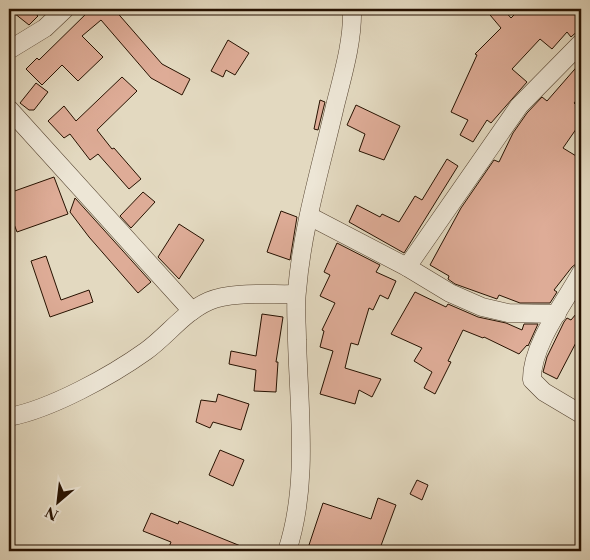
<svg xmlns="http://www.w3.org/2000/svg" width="590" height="560" font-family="'Libre Caslon Text',serif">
<rect width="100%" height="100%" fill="#e3d9c0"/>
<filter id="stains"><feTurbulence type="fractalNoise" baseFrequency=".004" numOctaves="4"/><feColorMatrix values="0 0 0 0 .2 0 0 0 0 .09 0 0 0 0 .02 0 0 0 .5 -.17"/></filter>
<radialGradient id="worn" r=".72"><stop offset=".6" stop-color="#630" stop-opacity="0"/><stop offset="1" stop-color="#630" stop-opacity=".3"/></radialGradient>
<g fill="#deac97" stroke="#261100">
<path d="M9,9H30L38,16L29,25Z"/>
<path d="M91,9H114L162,64L190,79L182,95L151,78L101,20L82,36L103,57L78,81L62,65L42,85L26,69L37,58L39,60Z"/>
<path d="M485,9H503L511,18L520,9H564L569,13L574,9H581V28L571,37L567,32L552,49L540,39L512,69L527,82L491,123L487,120L473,142L460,135L468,120L451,112L477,55L475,54L501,28Z"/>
<path d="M228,40L249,53L235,75L226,70L223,77L211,71Z"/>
<path d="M581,62V95L574,103L581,110V122L563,148L581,159V260L572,267L554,290L557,292L550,303H520L499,295L497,299L455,284L448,279L449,276L430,265L461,208L494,160L499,162L513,133L527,113L542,97L547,101Z"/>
<path d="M122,77L137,91L97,130L112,149L114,148L141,179L129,189L98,154L90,160L70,134L64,138L48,121L64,106L76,121Z"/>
<path d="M36,83L48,92L34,110H29L20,103Z"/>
<path d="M320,100L325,102L318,130L314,129Z"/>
<path d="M356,105L400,126L384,160L359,151L365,134L347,125Z"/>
<path d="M447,159L458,166L404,253L349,222L357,205L380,217L382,214L399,222L415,196L422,200Z"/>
<path d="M54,177L68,214L17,232L9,211V193Z"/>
<path d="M143,192L155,202L131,228L120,216Z"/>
<path d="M75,198L151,282L138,293L89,237L70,212Z"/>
<path d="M281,211L297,217L290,260L267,252Z"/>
<path d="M179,224L204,240L179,279L158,257Z"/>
<path d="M337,243L380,265L376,272L396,281L388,299L380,295L373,310L369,308L358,345L351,343L345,368L381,379L372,397L359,390L355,404L320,394L333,351L320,347L324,331L322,330L335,303L320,296L330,275L324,272Z"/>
<path d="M46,256L61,300L89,290L93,302L50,317L31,261Z"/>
<path d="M415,292L446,307L448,304L478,317L506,323L522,330L524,324H538L528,346L527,345L519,354L484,337L483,338L463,330L448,361L451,362L435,394L424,388L432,372L414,361L422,348L391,334Z"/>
<path d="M581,308V333L557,379L543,372L547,357L564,322L567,318L571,320Z"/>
<path d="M262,314L283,317L276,362H278L276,392L254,391L256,370L229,364L231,351L256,356Z"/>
<path d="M218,394L249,404L241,430L213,422L210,428L196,422L201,400L216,402Z"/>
<path d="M220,450L244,460L233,486L209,475Z"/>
<path d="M417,480L428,485L422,500L410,494Z"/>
<path d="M378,498L396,505L379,551H326L309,545L323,503L371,519Z"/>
<path d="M151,513L178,524L179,521L253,551H181L169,547L171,542L143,531Z"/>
</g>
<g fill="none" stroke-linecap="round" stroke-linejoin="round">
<defs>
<g id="street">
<path d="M9,50L45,28L65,9"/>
<path d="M9,109L192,311"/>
<path d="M309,216L407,267L450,293L482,307L508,313L557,314"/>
<path d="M407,267L519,106L581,43"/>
<path d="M581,273C564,303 531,346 532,380L544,392L581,414"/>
<path d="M9,417C51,409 111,376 146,351C168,335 184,312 209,301C232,291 271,295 296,294"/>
<path d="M287,551C309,485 299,410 297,340C297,324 295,307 297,291C302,228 321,167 335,106C343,74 353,41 352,9"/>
</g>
</defs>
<use href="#street" stroke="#554330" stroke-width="19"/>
<use href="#street" stroke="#ede6d6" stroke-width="18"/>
</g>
<rect width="590" height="560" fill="none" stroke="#e3d9c0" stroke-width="30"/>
<rect x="10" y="10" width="570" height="540" fill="none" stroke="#261100" stroke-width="2.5"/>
<rect x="15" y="15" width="560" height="530" fill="none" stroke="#261100"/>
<g transform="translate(58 502) rotate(208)" stroke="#ede6d6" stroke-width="4" paint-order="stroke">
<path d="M0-4L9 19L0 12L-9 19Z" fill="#261100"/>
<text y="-8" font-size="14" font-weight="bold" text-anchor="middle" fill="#261100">N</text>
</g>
<rect width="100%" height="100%" filter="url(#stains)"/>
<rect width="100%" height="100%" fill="url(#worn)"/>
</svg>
